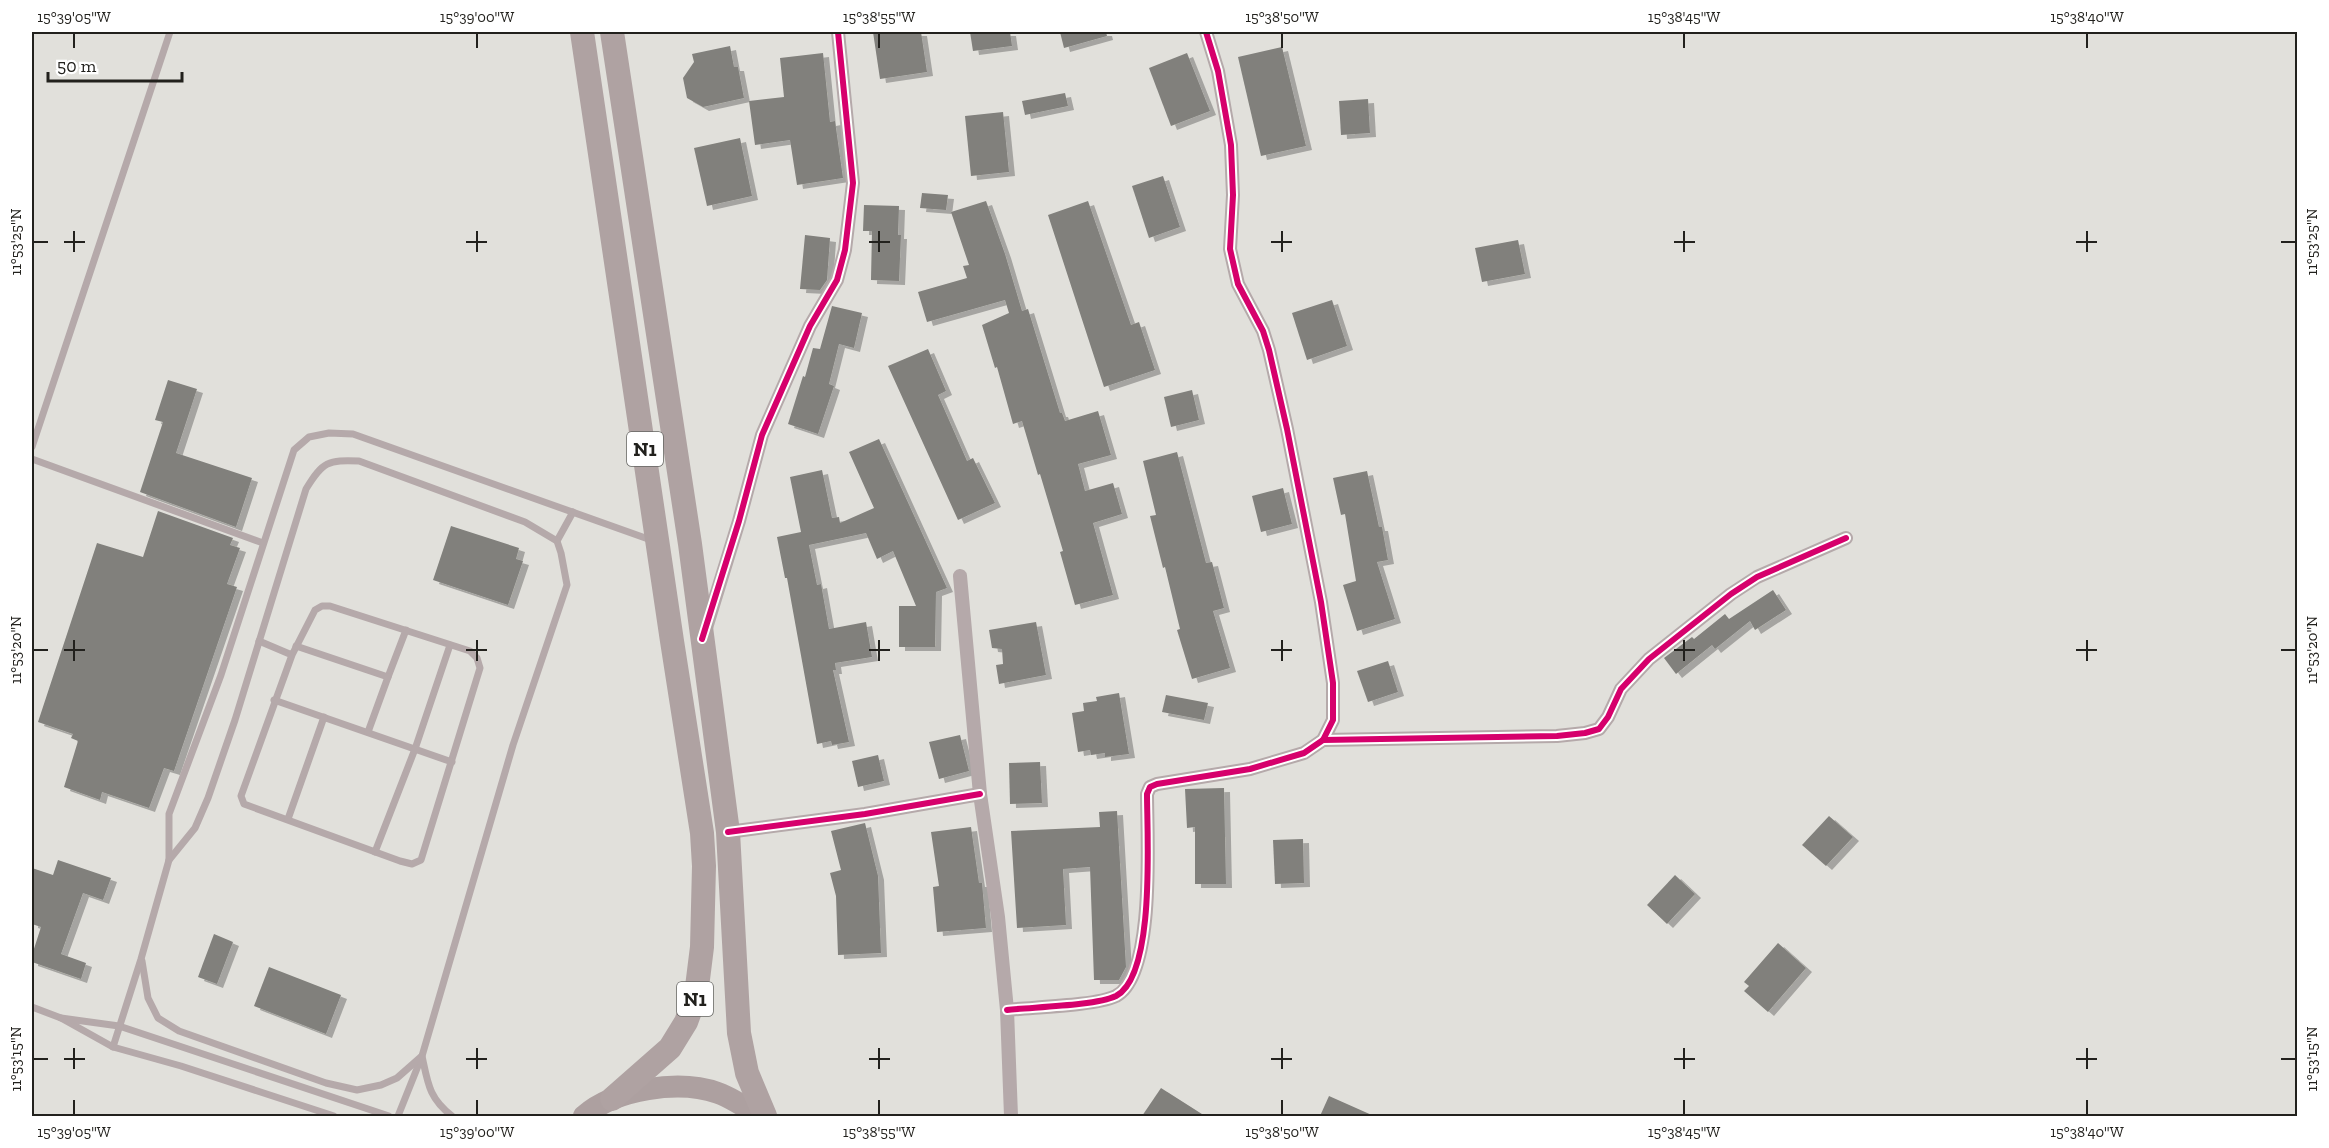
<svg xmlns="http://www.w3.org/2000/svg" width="2329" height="1148" font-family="'Zilla Slab',serif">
<defs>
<filter id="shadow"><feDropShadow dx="6" dy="4" stdDeviation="0" flood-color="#0004"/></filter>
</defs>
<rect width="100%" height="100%" fill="#e1e0db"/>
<g fill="#81807c" filter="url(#shadow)">
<path d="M873,32H921L927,72L880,79Z"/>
<path d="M970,32H1010L1012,46L973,51Z"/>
<path d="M1060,32H1106L1107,36L1064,48Z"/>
<path d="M730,46L734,67H738L744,98L703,107L687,98L683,78L694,62L692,54Z"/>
<path d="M1282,47L1306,146L1261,156L1238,57Z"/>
<path d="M823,53L830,122L835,121L843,178L797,185L790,140L755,145L749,101L784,97L780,58Z"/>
<path d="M1187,53L1210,111L1171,126L1149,68Z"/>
<path d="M1065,93L1068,106L1025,115L1022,101Z"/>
<path d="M1368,99L1370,133L1341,135L1339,101Z"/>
<path d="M1003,112L1009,172L971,176L965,116Z"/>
<path d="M740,138L752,196L707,206L694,148Z"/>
<path d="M1163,176L1180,227L1149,238L1132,186Z"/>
<path d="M922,193L948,195L946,210L920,208Z"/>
<path d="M986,201L1005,254L1022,311L1028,309L1060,413H1062L1065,421L1098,411L1111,455L1078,464L1085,491L1113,483L1122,514L1093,523L1113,595L1075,605L1060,552L1063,551L1040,474L1038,475L1022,421L1013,424L997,367L995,368L982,325L1009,313L1005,300L927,322L918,292L967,278L963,266L969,265L951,212Z"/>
<path d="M1088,201L1131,325L1139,322L1155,370L1104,387L1048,215Z"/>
<path d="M864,205L899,206L898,235H901L899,281L871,280L872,231H863Z"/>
<path d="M805,235L830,238L827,280L820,290L800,289Z"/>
<path d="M1518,240L1525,274L1482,282L1475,248Z"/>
<path d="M1332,300L1347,346L1307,360L1292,313Z"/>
<path d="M832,306L862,313L854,348L839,344L829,384L834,386L818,434L788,424L803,376L805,377L813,348L820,349Z"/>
<path d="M928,349L946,391L938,395L967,461L973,458L995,503L958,520L888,366Z"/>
<path d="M168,380L197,389L176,453L252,478L236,527L140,492L163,422L155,420Z"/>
<path d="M1192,390L1199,420L1171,427L1164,397Z"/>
<path d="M879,439L947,588L936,592L935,647H899V606H916L893,551L877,559L866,533L809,545L817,585L821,584L829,629L866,622L872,657L835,663L836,670H833L849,742L832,745L831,741L817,744L787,578H785L777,537L801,532L790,477L822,470L832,518L839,517L840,523L874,508L849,452Z"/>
<path d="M1177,452L1206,563L1212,562L1224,608L1213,611L1230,668L1192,679L1177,630L1180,629L1165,567L1163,568L1150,516L1156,515L1143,461Z"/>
<path d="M1367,471L1379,527H1382L1388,560L1377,562L1395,619L1357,631L1343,585L1356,581L1345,514L1341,515L1333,478Z"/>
<path d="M1283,488L1292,524L1261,532L1252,496Z"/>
<path d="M158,511L233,538L230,545L240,548L227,584L237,587L174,771L164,768L149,808L102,792L100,800L64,787L78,741L71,738L73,734L38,722L97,543L143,557Z"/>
<path d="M451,526L519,548L516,559L523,561L508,605L433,580Z"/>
<path d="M1773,590L1786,610L1755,630L1750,621L1715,649L1712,645L1676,674L1664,658L1692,637L1694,639L1725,614L1729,619Z"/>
<path d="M1036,622L1046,675L999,684L996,665L1003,664L1002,649L992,648L989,630Z"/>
<path d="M1388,661L1398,692L1368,702L1357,671Z"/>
<path d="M1119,693L1129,754L1105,757V753L1091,755L1090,750L1078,752L1072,713L1084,711L1083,703L1097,701L1096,697Z"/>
<path d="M1166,695L1208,703L1204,720L1162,712Z"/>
<path d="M960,735L969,771L939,779L929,742Z"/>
<path d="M878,755L884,781L858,787L852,761Z"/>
<path d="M1040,762L1042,803L1010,804L1009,763Z"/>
<path d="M1224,788L1226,884H1195V827L1187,828L1185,789Z"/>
<path d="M1117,811L1126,967L1119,980H1094L1090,867L1063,869L1066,925L1017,928L1011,831L1100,827L1099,812Z"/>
<path d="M1829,816L1853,837L1826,866L1802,845Z"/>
<path d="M865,823L878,876L881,953L838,955L836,896L830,873L841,870L831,831Z"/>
<path d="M971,827L979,883H982L986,928L937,932L933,887L939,886L931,832Z"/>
<path d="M1303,839L1304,883L1275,884L1273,840Z"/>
<path d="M58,860L111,878L103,900L83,893L61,954L86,963L81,979L32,962V955L41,927L32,924V868L53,875Z"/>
<path d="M1675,875L1695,894L1667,924L1647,905Z"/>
<path d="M214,934L233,942L217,984L198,977Z"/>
<path d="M1778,943L1806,968L1768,1012L1744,991L1749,986L1744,982Z"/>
<path d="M269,967L341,995L326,1034L254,1006Z"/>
<path d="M1161,1088L1205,1116H1142Z"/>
<path d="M1329,1096L1374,1116H1320Z"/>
</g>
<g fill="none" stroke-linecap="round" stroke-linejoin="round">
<g stroke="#b5a9aa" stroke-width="7">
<path d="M32,447L170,32"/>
<path d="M32,459L263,543"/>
<path d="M557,541L573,512"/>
<path d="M259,641L292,655L315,610L322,606H330L470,651L477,658L480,668L421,860L412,864L400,861L244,804L241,796L292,655"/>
<path d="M296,646L388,677L406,630"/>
<path d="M274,700L452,762"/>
<path d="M368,732L388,677"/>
<path d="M288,819L324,717"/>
<path d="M375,852L415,749L450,645"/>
<path d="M169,860L195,828L208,798L235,720L306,489C323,461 328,460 359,461L525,522L557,541L561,553L567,585L513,745L422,1056L398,1116"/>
<path d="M142,961L148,998L158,1018L179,1031L326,1083L357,1090L381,1085L397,1078L422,1056C428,1084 429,1098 452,1116"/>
<path d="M32,1007L61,1018L113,1047L181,1066L334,1116"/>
<path d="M61,1018L119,1026L389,1116"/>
<path d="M113,1047L141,959L169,860V814L221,675L294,450L309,437L329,433L353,434L651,540"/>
</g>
<g stroke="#b5a9aa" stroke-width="14">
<path d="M960,576L980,794L998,917L1007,1010L1011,1116"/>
<path d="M706,628L739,521L762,435L810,326L837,280L845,250L853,183L838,32"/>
<path d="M1323,740L1557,736L1585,733L1599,729L1608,717L1621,689L1649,659L1731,594L1757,577L1846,538"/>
<path d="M728,832L865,814L980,794"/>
<path d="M1007,1010C1032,1007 1095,1006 1116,996C1156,975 1147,835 1147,794L1150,787L1157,784L1250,769L1304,753L1323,740L1333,720V683L1321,602L1287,429L1269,350L1263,331L1238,284L1230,249L1233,195L1231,145L1218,71L1206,32"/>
</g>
<path stroke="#ada0a0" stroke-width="22" d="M584,1116C615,1089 679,1079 718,1093C732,1098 747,1108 759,1116"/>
<g stroke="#afa2a2" stroke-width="24">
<path d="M582,32L672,641L702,833L704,866L702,947L696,995L686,1022L670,1048L612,1099"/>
<path d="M612,32L690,544L728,832L739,1033L747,1073L765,1116"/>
</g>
<defs>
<g id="cycleway">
<path d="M702,639L739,521L762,435L810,326L837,280L845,250L853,183L838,32"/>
<path d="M1323,740L1557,736L1585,733L1599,729L1608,717L1621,689L1649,659L1731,594L1757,577L1846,538"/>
<path d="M728,832L865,814L980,794"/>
<path d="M1007,1010C1032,1007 1095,1006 1116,996C1156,975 1147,835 1147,794L1150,787L1157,784L1250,769L1304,753L1323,740L1333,720V683L1321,602L1287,429L1269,350L1263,331L1238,284L1230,249L1233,195L1231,145L1218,71L1206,32"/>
</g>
</defs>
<use href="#cycleway" stroke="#fff" stroke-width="10"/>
<use href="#cycleway" stroke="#d6006c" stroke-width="6"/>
</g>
<path fill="none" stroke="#22211d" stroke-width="2" d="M74,33V48M477,33V48M879,33V48M1282,33V48M1684,33V48M2087,33V48M74,231V252M477,231V252M879,231V252M1282,231V252M1684,231V252M2087,231V252M33,242H48M64,242H85M466,242H487M869,242H890M1271,242H1292M1674,242H1695M2076,242H2097M2281,242H2296M74,640V661M477,640V661M879,640V661M1282,640V661M1684,640V661M2087,640V661M33,650H48M64,650H85M466,650H487M869,650H890M1271,650H1292M1674,650H1695M2076,650H2097M2281,650H2296M74,1048V1069M477,1048V1069M879,1048V1069M1282,1048V1069M1684,1048V1069M2087,1048V1069M33,1059H48M64,1059H85M466,1059H487M869,1059H890M1271,1059H1292M1674,1059H1695M2076,1059H2097M2281,1059H2296M74,1100V1115M477,1100V1115M879,1100V1115M1282,1100V1115M1684,1100V1115M2087,1100V1115"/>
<g text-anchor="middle" stroke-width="6" stroke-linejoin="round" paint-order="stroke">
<g fill="#fff" stroke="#646461" stroke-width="1.5">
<rect x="627" y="432" width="36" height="34" rx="4.5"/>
<rect x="677" y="982" width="36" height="34" rx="4.5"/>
</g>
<g font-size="20" font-weight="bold" fill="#22211d">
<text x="645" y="456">N1</text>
<text x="695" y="1006">N1</text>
</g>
</g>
<rect width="2329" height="1148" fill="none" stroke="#ffffff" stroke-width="66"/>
<path d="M48 72v9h134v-9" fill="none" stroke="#22211d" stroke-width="3"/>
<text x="57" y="72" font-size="18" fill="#22211d" stroke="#ffffff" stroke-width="4.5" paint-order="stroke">50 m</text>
<rect x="33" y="33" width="2263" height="1082" fill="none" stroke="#22211d" stroke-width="2"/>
<g font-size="15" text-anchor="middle" fill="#22211d">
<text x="74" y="22">15°39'05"W</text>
<text x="477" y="22">15°39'00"W</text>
<text x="879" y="22">15°38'55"W</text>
<text x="1282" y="22">15°38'50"W</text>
<text x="1684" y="22">15°38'45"W</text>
<text x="2087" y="22">15°38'40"W</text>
<text transform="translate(16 242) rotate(-90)" y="5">11°53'25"N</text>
<text transform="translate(2312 242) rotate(-90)" y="5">11°53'25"N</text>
<text transform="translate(16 650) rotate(-90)" y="5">11°53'20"N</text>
<text transform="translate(2312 650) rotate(-90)" y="5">11°53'20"N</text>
<text transform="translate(16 1059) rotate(-90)" y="5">11°53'15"N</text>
<text transform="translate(2312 1059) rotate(-90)" y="5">11°53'15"N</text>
<text x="74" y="1137">15°39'05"W</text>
<text x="477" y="1137">15°39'00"W</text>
<text x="879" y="1137">15°38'55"W</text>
<text x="1282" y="1137">15°38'50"W</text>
<text x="1684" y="1137">15°38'45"W</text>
<text x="2087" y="1137">15°38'40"W</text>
</g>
</svg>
